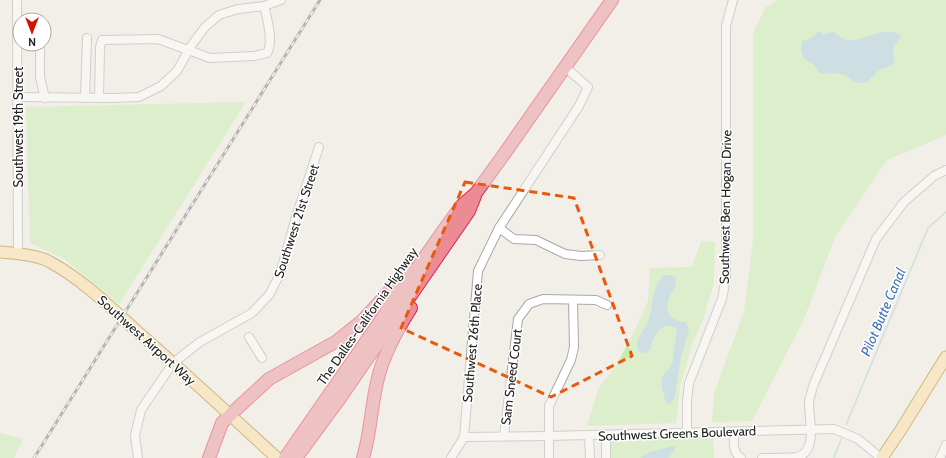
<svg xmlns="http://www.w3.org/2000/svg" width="946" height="458" font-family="Cabin,sans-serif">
<rect width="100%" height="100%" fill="#f1efe7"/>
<g fill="#c5edab">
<path d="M778,0H946V135L887,160L835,237L804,319L752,421L712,422L714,393L744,312L753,241V33L766,7Z"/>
<path d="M246,102L119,304L63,258L30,243L26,107Z"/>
<path d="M701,241L715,242L714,283L703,320L692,344L680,387L676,423L587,426L599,387L616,366L636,328L648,301L650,268L692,267Z"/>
<path d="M0,433L23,439L14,458H0Z"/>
<path d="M713,437L714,458H609V439Z"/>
</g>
<g fill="#a5cde1">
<path d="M819,31L823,34L834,32C838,35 842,39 847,40C862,43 890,22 901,37L893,47L894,63C889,68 886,67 880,70C875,72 872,80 866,82C855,86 852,78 844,75C835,72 827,75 819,73L815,66L803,58L801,49L802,41L811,38Z"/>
<path d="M665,275H671L676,278C677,292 670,291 668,302C665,315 674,322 686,322L689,328L688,334L681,357L675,396L672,402L669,404H666C665,396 658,382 664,374C667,370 670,369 672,364L677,328C665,322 657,330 652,342C652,343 651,347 651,348C650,350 648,351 646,353C642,353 637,352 637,347C636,336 647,328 649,318C654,304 651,285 665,275Z"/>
<path d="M674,446H676V448L668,458H640L649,452Z"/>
</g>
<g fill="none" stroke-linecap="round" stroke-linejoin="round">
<g stroke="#a5cde1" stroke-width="1.5">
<path d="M846,425L928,228L946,212"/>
<path d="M834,458L841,439"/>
</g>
<defs>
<g id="minor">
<path d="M17,0L18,253"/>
<path d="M40,44V77L45,98"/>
<path d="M565,67L588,87L579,106L499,228L514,239L536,240L565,254L581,256L600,255"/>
<path d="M18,97L113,98L139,97L161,86L177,71L191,46L205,27L219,15L238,9L264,6L281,0"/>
<path d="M85,98L87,38"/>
<path d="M99,98L100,47L102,40L158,39L210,58L254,56L267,53C274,42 267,18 264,6"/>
<path d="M249,337L262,358"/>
<path d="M734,432C734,441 732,453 741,458"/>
<path d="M687,433V401L689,383L722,299L726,278V26L733,0"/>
<path d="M589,435L590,458"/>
<path d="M606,435V458"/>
<path d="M504,436L518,319L529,304L543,299L596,300L607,305"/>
<path d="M464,437L548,436L834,429L858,439L881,458"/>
<path d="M138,458L135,436L141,410L173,363L200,342L252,313L269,295L280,274L296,217L319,147"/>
<path d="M451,458L464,437L478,271L499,228"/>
<path d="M549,458V406L571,360L574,347L573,300"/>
<path d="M762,458C773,458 786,458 797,457C818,452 809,419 809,404C809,398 812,392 813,386L876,239L904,202L934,176L946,170"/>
<path d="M940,458L946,445"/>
</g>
<g id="major">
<path d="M0,252C14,253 38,255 50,262C83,280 110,307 138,332C185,373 231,416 277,458"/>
<path d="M882,458L902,428L946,357"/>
</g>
<g id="highway">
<path d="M209,458L222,423L230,415L269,379L337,341L362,321L386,295L408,269"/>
<path d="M285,458L443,231L461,206L476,193L502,157L612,0"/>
<path d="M296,458L340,398L469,211L475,196"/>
<path d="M363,458C371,432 371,405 378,378C384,353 397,330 411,308"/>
</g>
</defs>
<use href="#minor" stroke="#a8a8a8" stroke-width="10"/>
<use href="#major" stroke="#9d7800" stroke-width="13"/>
<use href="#highway" stroke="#e32050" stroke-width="14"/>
<use href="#minor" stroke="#fff" stroke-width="8"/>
<use href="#major" stroke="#ffde9e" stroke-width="11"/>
<use href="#highway" stroke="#eb8c94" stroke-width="12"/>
<defs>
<path id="rail" d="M34,458L320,0"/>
</defs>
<use href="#rail" stroke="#6f6f6f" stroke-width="3"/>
<use href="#rail" stroke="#fff" stroke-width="1.5" stroke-dasharray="4.5" stroke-linecap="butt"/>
</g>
<path d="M0 0H946V458H0ZM465,182L574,198L632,356L551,397L401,328Z" fill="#f1efe7" fill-opacity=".55" fill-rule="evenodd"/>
<path fill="none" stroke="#e8590c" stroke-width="3" stroke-dasharray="8 5" stroke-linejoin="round" d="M465,182L574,198L632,356L551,397L401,328Z"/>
<g text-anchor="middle" stroke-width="3" stroke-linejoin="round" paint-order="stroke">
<g font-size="13" fill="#212121" stroke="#fff">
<text transform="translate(18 127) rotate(-90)" y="5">Southwest 19th Street</text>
<text transform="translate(725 207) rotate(-89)" y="5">Southwest Ben Hogan Drive</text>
<text transform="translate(296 221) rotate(-72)" y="5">Southwest 21st Street</text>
<text transform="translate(367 316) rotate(-55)" y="5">The Dalles-California Highway</text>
<text transform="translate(147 340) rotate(42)" y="5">Southwest Airport Way</text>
<text transform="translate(472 343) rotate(-85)" y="5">Southwest 26th Place</text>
<text transform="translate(511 377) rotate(-83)" y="5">Sam Sneed Court</text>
<text transform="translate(677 433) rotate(-2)" y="5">Southwest Greens Boulevard</text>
</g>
<g font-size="14" font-style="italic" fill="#4774b6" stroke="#fff">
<text transform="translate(883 312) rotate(-67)" y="5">Pilot Butte Canal</text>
</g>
</g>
<g transform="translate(32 32) rotate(180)"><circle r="19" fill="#ffffff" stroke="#a6a6a6"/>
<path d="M0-3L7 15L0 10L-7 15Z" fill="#d11400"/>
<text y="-6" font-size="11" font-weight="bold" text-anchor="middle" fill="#212121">N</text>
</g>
</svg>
